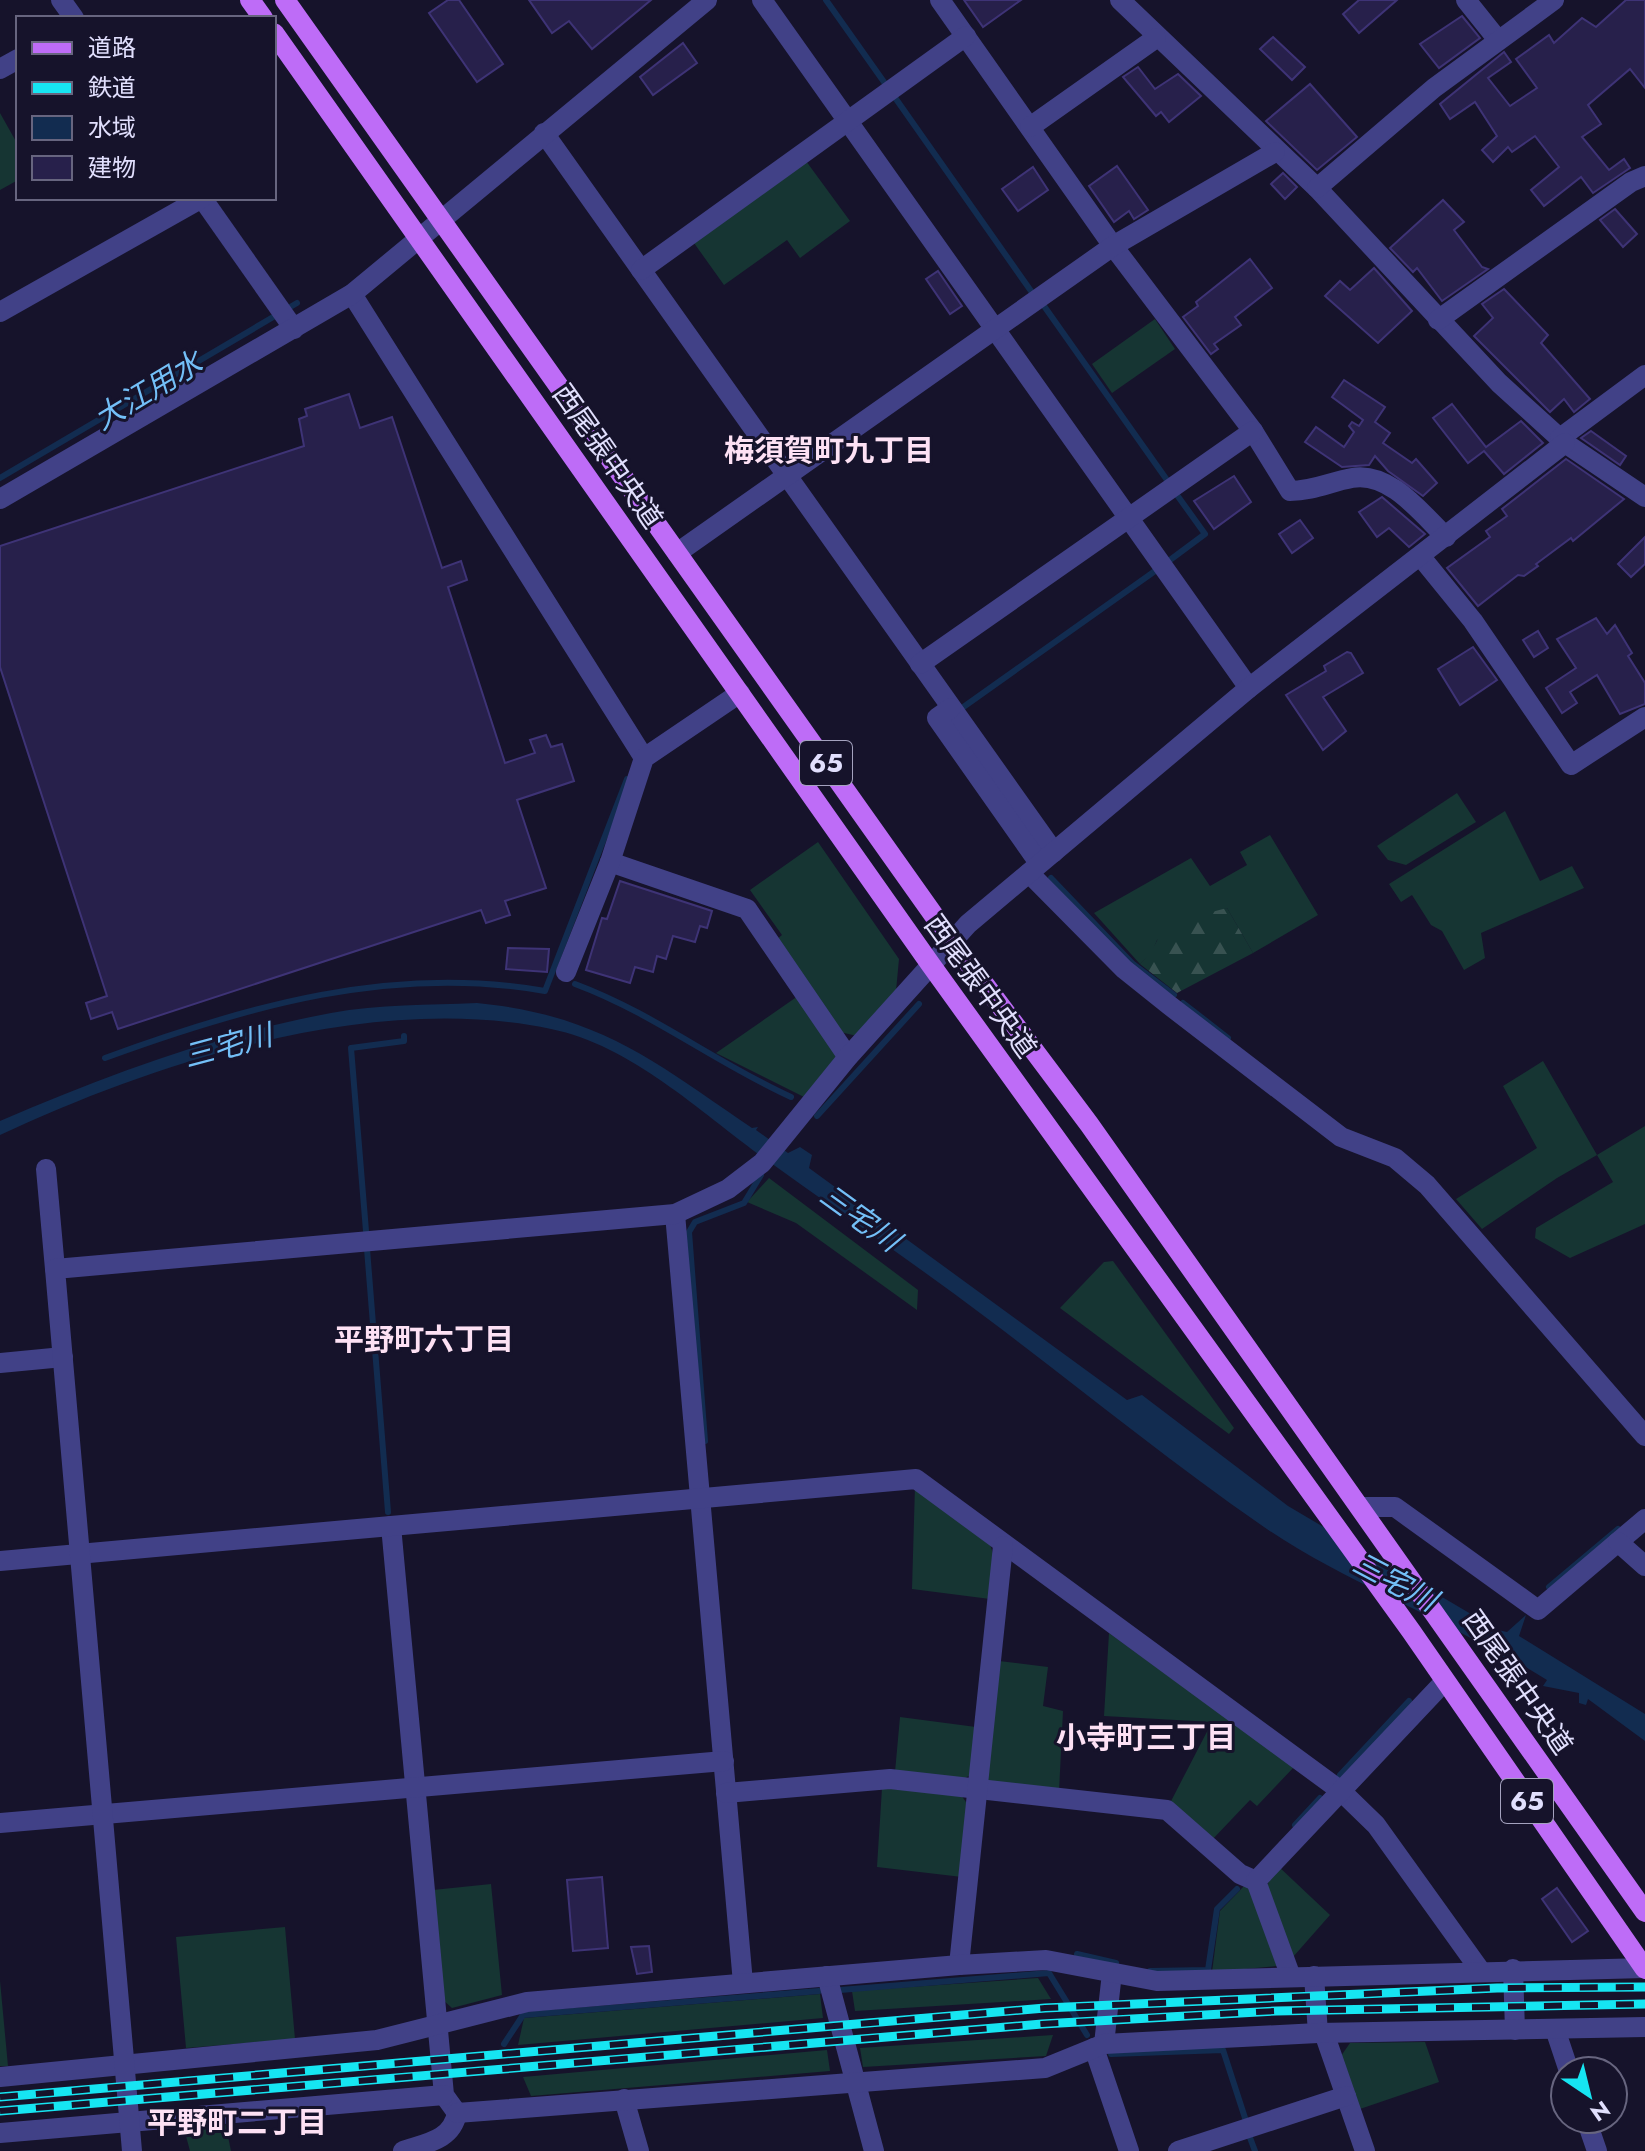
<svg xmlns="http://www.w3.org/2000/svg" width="1645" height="2151" font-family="Jost,'Noto Sans JP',sans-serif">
<defs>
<pattern id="forest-firs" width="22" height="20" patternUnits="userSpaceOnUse" patternTransform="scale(2)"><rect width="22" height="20" fill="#163533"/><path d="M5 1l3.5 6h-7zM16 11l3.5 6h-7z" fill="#385251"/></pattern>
</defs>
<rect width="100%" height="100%" fill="#16132b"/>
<g fill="#163533">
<path d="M0,113L18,145V180L0,190Z"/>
<path d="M806,161L850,221L800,258L787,240L724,285L694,243Z"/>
<path d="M1155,319L1175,349L1112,393L1092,364Z"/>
<path d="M1457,793L1476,822L1406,865L1388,860L1377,846Z"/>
<path d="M1505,811L1540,881L1572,866L1584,888L1481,933L1485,958L1464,970L1442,931L1431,925L1412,895L1401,902L1389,884Z"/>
<path d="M1270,835L1318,915L1253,953L1227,908L1157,940L1152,952L1140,964L1094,913L1191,858L1210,886L1247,865L1240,852Z"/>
<path d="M818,842L899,959L896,991L857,1036L840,1032L776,940L782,935L750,890Z"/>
<path d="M798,996L836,1046V1061L804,1097L716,1053Z"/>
<path d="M1543,1061L1597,1155L1645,1126V1224L1570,1258L1535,1238L1536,1228L1613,1182L1597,1155L1557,1178L1482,1229L1456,1199L1537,1148L1503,1086Z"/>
<path d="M769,1178L918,1290L917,1310L796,1223L747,1202Z"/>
<path d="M1113,1261L1234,1428L1229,1434L1060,1308L1104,1262Z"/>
<path d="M915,1486L990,1544L995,1560L990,1599L912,1589Z"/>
<path d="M1109,1633L1294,1767L1257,1806L1250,1800L1211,1841L1169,1805L1212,1722L1104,1716Z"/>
<path d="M999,1661L1048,1667L1043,1706L1063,1711L1059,1792L990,1784L986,1777Z"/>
<path d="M900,1717L976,1727L970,1775L961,1781L895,1772Z"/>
<path d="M882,1788L961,1795L968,1805L962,1877L877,1867Z"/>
<path d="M1277,1865L1330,1915L1293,1957C1282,1932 1253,1890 1277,1865Z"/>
<path d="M491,1884L502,1995L452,2008L442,1999L433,1890Z"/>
<path d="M1245,1885L1251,1891L1277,1966L1212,1972L1220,1911Z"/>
<path d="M285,1927L295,2039L186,2048L176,1937Z"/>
<path d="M1038,1978L1051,1999L855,2011L852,1991Z"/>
<path d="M0,1981L8,2066H0Z"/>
<path d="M820,1994L823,2018L518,2045L524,2018Z"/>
<path d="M1053,2035L1046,2056L863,2067L860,2048Z"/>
<path d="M1425,2042L1439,2082L1360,2109L1341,2056L1350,2043Z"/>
<path d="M827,2050L830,2071L531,2096L523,2077Z"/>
<path d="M225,2122L231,2151H190L183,2125Z"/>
</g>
<path fill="url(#forest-firs)" d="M1227,908L1253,953L1177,993L1140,964C1164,941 1154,927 1189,911L1200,915Z"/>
<path fill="#122c50" d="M477,1003C600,1015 655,1062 752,1128L758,1127L756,1130L788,1153L800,1147L812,1155L809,1168L1127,1400L1142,1395L1288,1506L1498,1630L1507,1632L1526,1615L1519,1636L1645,1714V1741L1588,1699L1586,1705L1579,1703V1693L1543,1686L1547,1680L1516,1661L1508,1668L1504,1666L1507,1659C1429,1611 1339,1579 1264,1527C1170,1462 1080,1388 988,1319C915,1264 839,1212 764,1158C700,1112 631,1045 551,1029C375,992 160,1060 0,1135V1121C106,1075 217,1034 331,1013C379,1004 429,1005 477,1003Z"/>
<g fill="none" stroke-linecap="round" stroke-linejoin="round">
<g stroke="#122c50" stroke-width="6">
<path d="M826,0L884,82"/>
<path d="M896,99L1031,291"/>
<path d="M1044,306L1167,480"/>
<path d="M0,478L297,303"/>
<path d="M1170,560L1205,534L1177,495"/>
<path d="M962,708L1155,571"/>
<path d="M1051,878L1133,964L1174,995"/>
<path d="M575,984C653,1013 716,1063 791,1097"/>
<path d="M1183,1003L1228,1038"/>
<path d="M105,1058C247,1006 393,964 545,991L627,779"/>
<path d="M817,1116L919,1004"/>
<path d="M366,1231L351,1048L404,1041V1036"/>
<path d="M367,1249L388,1512"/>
<path d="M705,1441L689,1232L695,1222L744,1203L761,1175"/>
<path d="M1549,1587L1618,1529"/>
<path d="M1340,1775L1409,1701"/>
<path d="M1295,1825L1320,1798"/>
<path d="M1077,1954L1116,1963"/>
<path d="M1150,1971L1208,1970L1217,1909L1237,1889"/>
<path d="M840,1990L1049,1973L1087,2035"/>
<path d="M504,2044L523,2015L819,1991"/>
<path d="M1111,2054L1223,2050L1246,2121"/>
<path d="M1249,2135L1255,2151"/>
</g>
</g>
<g fill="#27204b" stroke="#3e3376" stroke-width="2">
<path d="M448,0H459L503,64L477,82L429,13Z"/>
<path d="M529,0H651L592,49L569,21L552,33Z"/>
<path d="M964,0H1021L983,27Z"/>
<path d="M1359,0H1397L1359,33L1343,14Z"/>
<path d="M1626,0H1645V88L1630,69L1588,105L1601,124L1582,137L1609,170L1624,159L1630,168L1593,193L1581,177L1544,206L1531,190L1559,167L1535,136L1512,152L1508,147L1493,162L1482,150L1497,136L1475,102L1450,119L1440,104L1504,52L1511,62L1488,78L1510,106L1537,88L1516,59L1549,35L1554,43L1582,18L1596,27Z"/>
<path d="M1462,16L1480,38L1439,68L1420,44Z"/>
<path d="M1273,37L1305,67L1292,80L1260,49Z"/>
<path d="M683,43L697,63L653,95L640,77Z"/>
<path d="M1138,67L1155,89L1178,74L1201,96L1169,122L1161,112L1156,116L1123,77Z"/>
<path d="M1310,84L1357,137L1317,170L1266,121Z"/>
<path d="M1117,166L1148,210L1134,219L1129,211L1114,222L1089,186Z"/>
<path d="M1033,167L1048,190L1018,211L1002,189Z"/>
<path d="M1283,173L1297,187L1285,199L1271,184Z"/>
<path d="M1443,200L1464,222L1454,230L1482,267L1488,269L1442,301L1417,268L1413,272L1390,248Z"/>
<path d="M1615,209L1637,234L1623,247L1600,220Z"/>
<path d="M1250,259L1272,288L1235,317L1241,325L1214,344L1218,349L1211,354L1183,317L1198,306L1196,302Z"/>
<path d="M1374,268L1412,311L1378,343L1325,296L1340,281L1350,290Z"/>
<path d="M938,271L962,306L950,314L926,279Z"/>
<path d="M1504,289L1548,335L1541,343L1590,399L1574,412L1564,399L1550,412L1474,336L1493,318L1482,304Z"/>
<path d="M1344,380L1385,407L1375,422L1390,433L1383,443L1412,463L1416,459L1437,483L1423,496L1388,471L1375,456L1369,465L1342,467L1305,442L1316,427L1344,447L1354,432L1349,426L1352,422L1359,426L1363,420L1332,397Z"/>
<path d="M349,394L360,428L392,417L442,568L461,561L467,580L448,587L505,763L535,753L530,740L546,735L551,747L562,744L574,781L517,800L546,888L505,901L510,915L486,923L481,910L118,1029L112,1012L91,1019L86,1003L107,996L0,667V546L304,446L299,419L307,416L305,409Z"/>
<path d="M1452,404L1486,447L1521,421L1543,443L1504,474L1484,451L1468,463L1433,418Z"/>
<path d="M1591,431L1626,456L1620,465L1581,438Z"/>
<path d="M1566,459L1624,499L1573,541L1571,538L1536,564L1538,566L1524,576L1518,575L1478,606L1447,568L1490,537L1486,531L1507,516L1502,509Z"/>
<path d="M1234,476L1251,502L1214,529L1194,501Z"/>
<path d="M1382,497L1425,534L1409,547L1389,528L1377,537L1359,512Z"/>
<path d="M1300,520L1313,538L1292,553L1279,534Z"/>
<path d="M1645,537V564L1631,577L1618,564Z"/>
<path d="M1596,618L1607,634L1615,625L1632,653L1628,656L1645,683V704L1620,714L1597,675L1570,692L1577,703L1562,713L1546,688L1576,668L1557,639Z"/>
<path d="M1538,631L1548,648L1534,657L1523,640Z"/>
<path d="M1473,647L1497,680L1460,705L1438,669Z"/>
<path d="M1347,652L1351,653L1363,673L1323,697L1346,731L1323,750L1286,695L1326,671L1324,666Z"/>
<path d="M620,881L712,911L707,928L700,926L695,942L673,936L666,959L657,956L653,972L635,967L630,983L586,970L602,918L607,919Z"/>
<path d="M508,948L549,949L547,972L506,969Z"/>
<path d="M602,1877L608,1948L573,1951L567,1880Z"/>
<path d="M1557,1888L1588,1931L1572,1942L1542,1899Z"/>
<path d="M649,1946L652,1972L637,1974L631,1947Z"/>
</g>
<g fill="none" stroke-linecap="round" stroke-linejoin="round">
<g stroke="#414187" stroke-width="20">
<path d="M61,0L74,18"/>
<path d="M762,0L1249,688"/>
<path d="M940,0L1113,246L1253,431L1290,491C1313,491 1330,482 1352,478C1390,471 1422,514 1446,537"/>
<path d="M1120,0L1317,188L1499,383L1565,443L1645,497"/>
<path d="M1466,0L1498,40"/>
<path d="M0,69L18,59"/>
<path d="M1030,127L1156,38"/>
<path d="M544,133L1054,852"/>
<path d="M1317,188L1434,88L1554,0"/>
<path d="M202,198L294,329"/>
<path d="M641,270L966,36"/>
<path d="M352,294L644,758"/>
<path d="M0,312L202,198"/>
<path d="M1438,320L1631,182L1645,176"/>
<path d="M1560,438L1645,375"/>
<path d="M0,499L352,294L707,0"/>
<path d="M677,553L1113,246L1275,152"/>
<path d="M1421,557L1473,621L1571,765L1645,717"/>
<path d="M920,664L1253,431"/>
<path d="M951,708L937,718L1039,863"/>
<path d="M610,862L747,909L848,1057"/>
<path d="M1029,873L1124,969L1169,1005L1341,1137L1395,1158L1427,1185L1645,1436"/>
<path d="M566,972L610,862L644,758L740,693"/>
<path d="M46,1169L55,1269"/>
<path d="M675,1214L743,1983"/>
<path d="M0,1363L63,1357"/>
<path d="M1360,1507H1395L1538,1610L1645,1519"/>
<path d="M391,1526L444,2095L457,2113C452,2140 427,2143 403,2151"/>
<path d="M1618,1542L1645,1566"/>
<path d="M0,1561L916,1479L1341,1791L1376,1825L1480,1970"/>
<path d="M726,1793L890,1779L1167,1810L1240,1874L1256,1881"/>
<path d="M0,1823L724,1761"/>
<path d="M959,1965L1003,1546"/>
<path d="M1513,1969L1515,2030"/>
<path d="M827,1976L874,2151"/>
<path d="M1314,1976L1318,2033"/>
<path d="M1291,1977L1256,1881L1444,1682"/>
<path d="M1555,2029L1569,2071"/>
<path d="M1324,2033L1365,2151"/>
<path d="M1104,2044L1112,1973"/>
<path d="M1094,2048L1129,2151"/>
<path d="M0,2077L377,2040L527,2002L959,1965L1046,1960L1157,1981L1645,1968"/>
<path d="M624,2099L639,2151"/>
<path d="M457,2113L1045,2068L1104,2044L1318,2033L1645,2027"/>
<path d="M1586,2119L1597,2151"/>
<path d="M0,2133L444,2095"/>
<path d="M132,2151L55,1269L675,1214L728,1189L762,1163L848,1057L968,924L1249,688L1565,443"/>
<path d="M1178,2151L1346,2096"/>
</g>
<g stroke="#be6cf7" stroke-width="20">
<path d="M250,0L263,18"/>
<path d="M285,0L952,941L1089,1124L1645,1912"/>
<path d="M274,33L931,965L1411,1631L1645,1969"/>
</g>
<defs>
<g id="rail">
<path d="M0,2097L1045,2008L1497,1988L1645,1987"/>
<path d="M0,2111L1042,2024L1276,2011L1645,2004"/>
</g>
</defs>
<use href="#rail" stroke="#16e5f2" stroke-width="9"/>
<use href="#rail" stroke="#16132b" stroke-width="6" stroke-dasharray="18" stroke-linecap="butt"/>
</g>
<g text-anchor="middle" stroke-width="6" stroke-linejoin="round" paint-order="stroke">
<g fill="#16132b" stroke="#a4a2be" stroke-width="2">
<rect x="800" y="741" width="52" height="44" rx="6"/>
<rect x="1501" y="1779" width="52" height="44" rx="6"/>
</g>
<g font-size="26" font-weight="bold" fill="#e1dffd">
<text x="826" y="772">65</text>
<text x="1527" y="1810">65</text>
</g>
<g font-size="28" fill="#e1dffd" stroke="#16132b">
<text transform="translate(608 456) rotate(55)" y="10">西尾張中央道</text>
<text transform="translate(981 986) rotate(54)" y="10">西尾張中央道</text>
<text transform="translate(1518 1682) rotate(55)" y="10">西尾張中央道</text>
</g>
<g font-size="30" font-style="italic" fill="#73bff7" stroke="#16132b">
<text transform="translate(148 391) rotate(-31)" y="10">大江用水</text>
<text transform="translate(228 1046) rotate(-15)" y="10">三宅川</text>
<text transform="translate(860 1218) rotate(36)" y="10">三宅川</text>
<text transform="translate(1395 1582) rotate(28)" y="10">三宅川</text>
</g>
<g font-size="30" font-weight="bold" fill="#fde1f4" stroke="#16132b">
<text x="829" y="461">梅須賀町九丁目</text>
<text x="424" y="1350">平野町六丁目</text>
<text x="1146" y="1748">小寺町三丁目</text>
<text x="237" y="2133">平野町二丁目</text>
</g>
</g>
<rect x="16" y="16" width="260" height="184" fill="#16132b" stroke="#67657f" stroke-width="2"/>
<rect x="32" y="42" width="40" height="12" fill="#be6cf7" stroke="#67657f" stroke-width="2"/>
<text x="88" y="56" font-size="24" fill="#e1dffd">道路</text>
<rect x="32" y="82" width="40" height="12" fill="#16e5f2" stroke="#67657f" stroke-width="2"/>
<text x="88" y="96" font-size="24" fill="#e1dffd">鉄道</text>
<rect x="32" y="116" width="40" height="24" fill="#122c50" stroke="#67657f" stroke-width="2"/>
<text x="88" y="136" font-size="24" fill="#e1dffd">水域</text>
<rect x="32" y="156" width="40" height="24" fill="#27204b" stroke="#67657f" stroke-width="2"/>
<text x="88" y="176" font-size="24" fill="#e1dffd">建物</text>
<g transform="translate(1589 2095) rotate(145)"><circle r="38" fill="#16132b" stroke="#67657f" stroke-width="2"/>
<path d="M0-6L14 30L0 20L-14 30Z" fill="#16e5f2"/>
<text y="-12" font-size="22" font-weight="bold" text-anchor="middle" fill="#e1dffd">N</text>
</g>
</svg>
